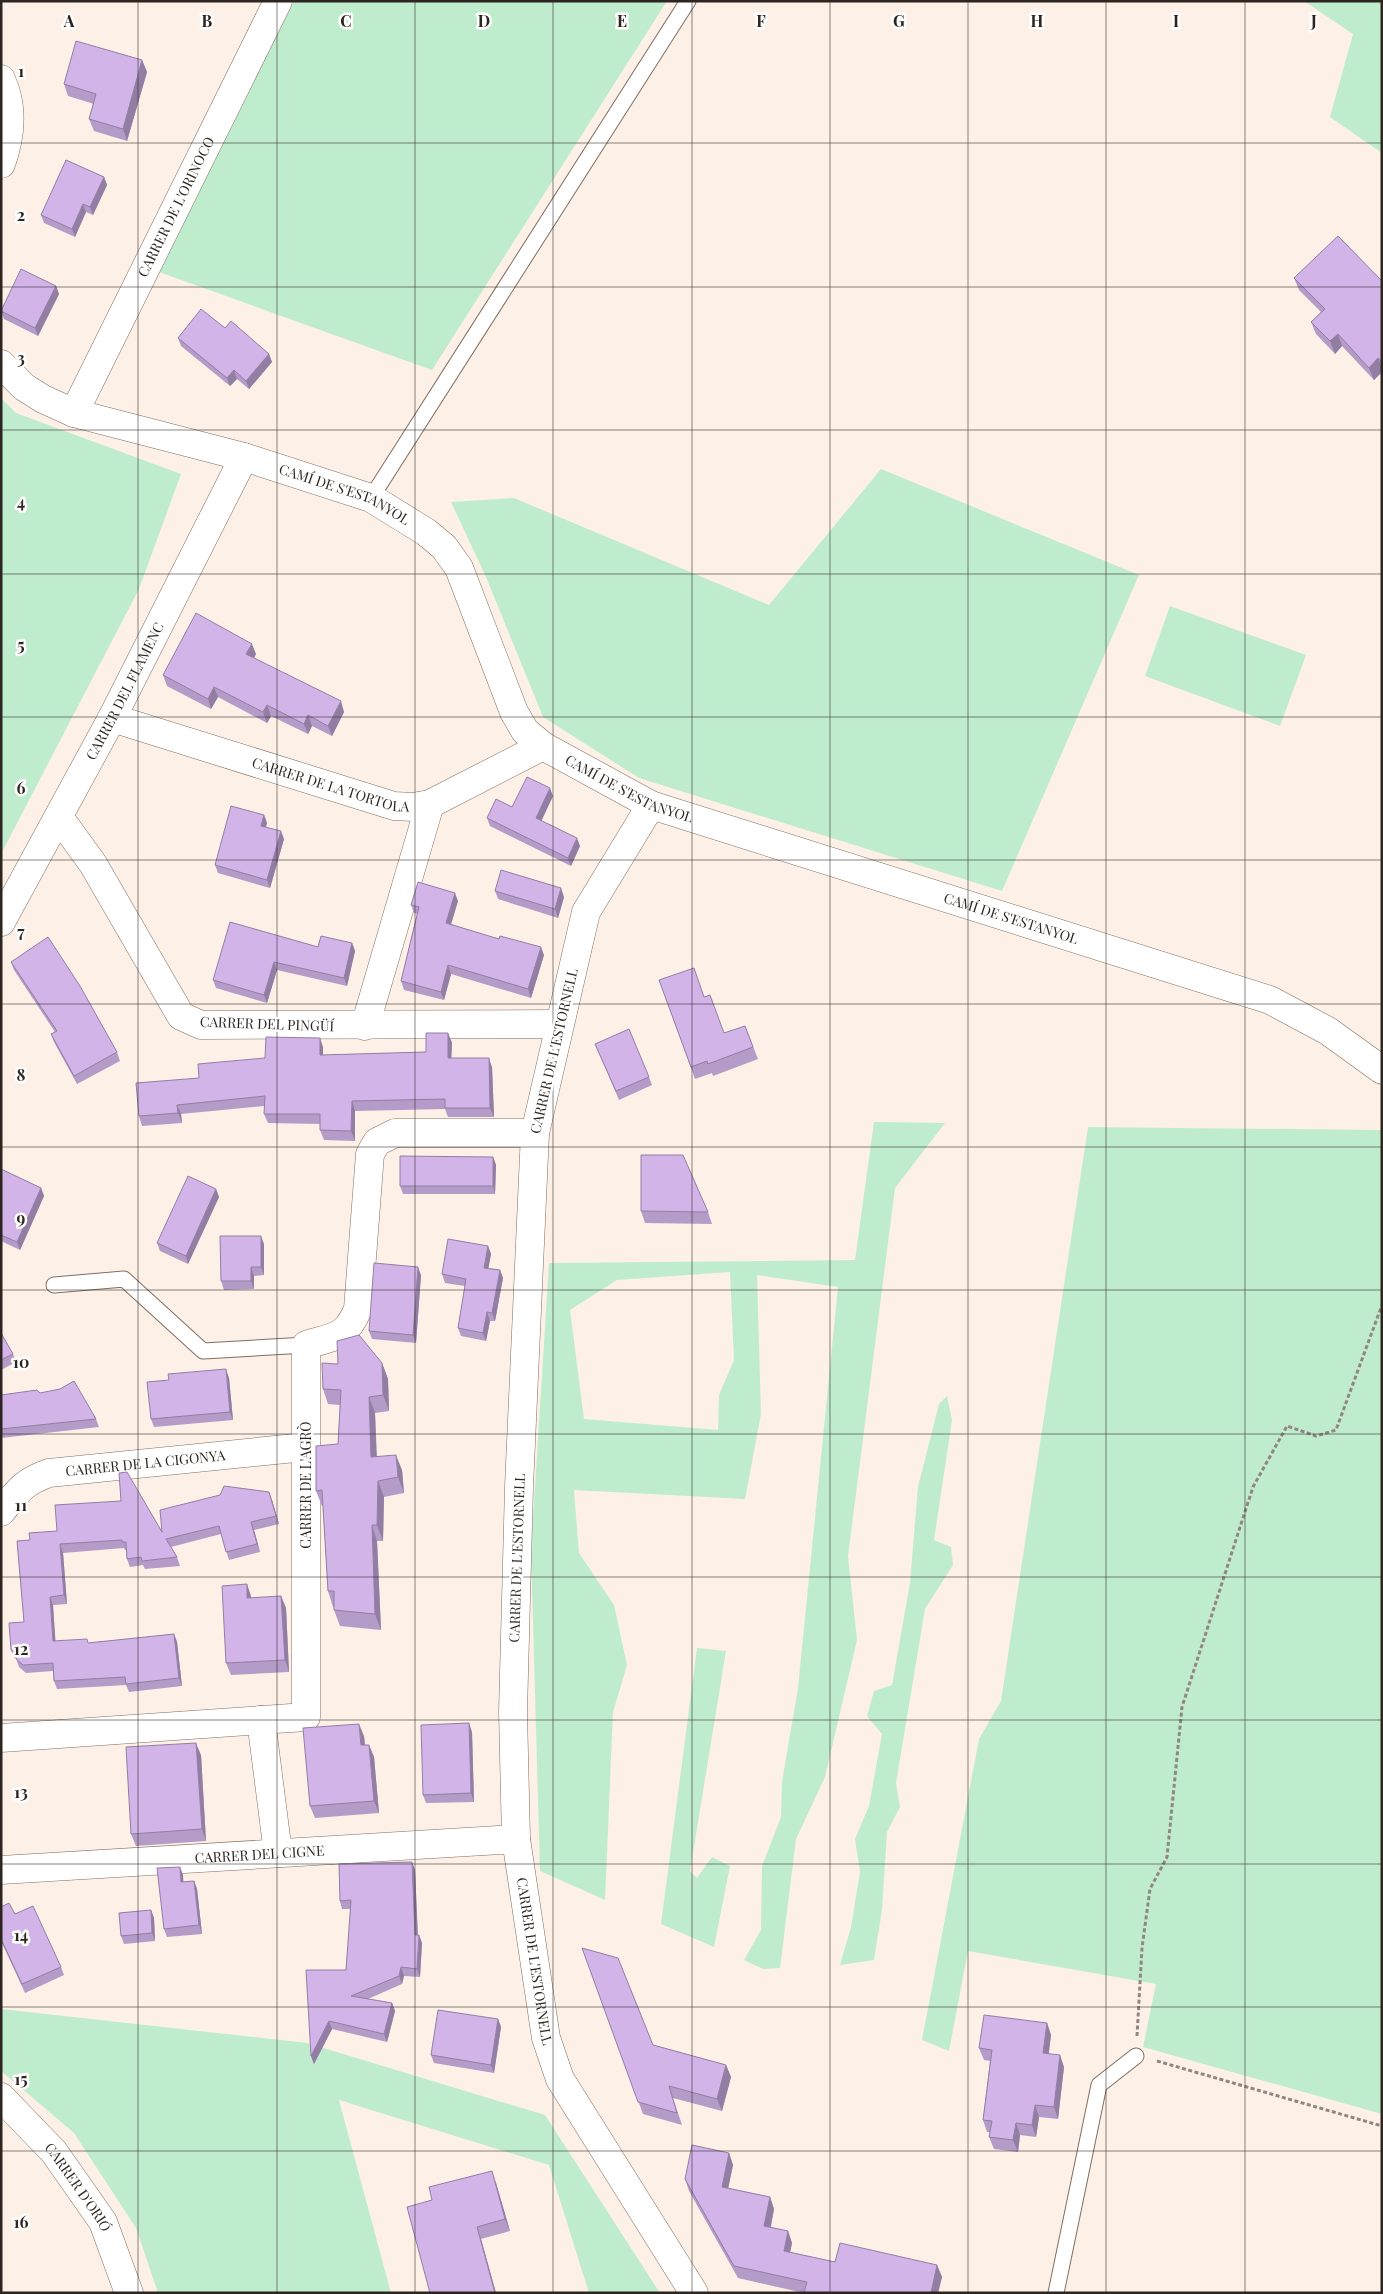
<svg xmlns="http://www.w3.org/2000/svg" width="1383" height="2294" font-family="'Playfair Display',serif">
<rect width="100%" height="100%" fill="#fdf0e7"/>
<g fill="#c0ecce" fill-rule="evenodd">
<path d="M294,1H667L432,370L156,271Z"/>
<path d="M1304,1H1382V153L1330,117L1353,34Z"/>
<path d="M1,398L16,413L181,474L139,589L1,854Z"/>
<path d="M881,469L1139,575L1002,891L639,778L543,717L486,577L451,502L514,498L769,605Z"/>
<path d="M1170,606L1306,655L1280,726L1145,676Z"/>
<path d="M874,1122L945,1123L895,1188L848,1556L857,1640L825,1777L796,1839L780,1968L763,1969L744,1960L761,1930L762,1866L781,1817L782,1782L798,1688L838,1287L757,1275L761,1414L745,1499L574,1490L579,1553L614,1605L627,1665L613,1712L605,1900L540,1871L531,1551L549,1263L855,1260ZM730,1272L734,1360L719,1395L718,1430L584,1419L570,1310L617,1280Z"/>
<path d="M1088,1127L1382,1130V2114L1143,2047L1156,1984L968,1951L949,2051L922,2040L979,1739L1001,1701Z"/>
<path d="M947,1396L952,1420L934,1540L951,1547L953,1565L925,1609L896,1783L900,1807L887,1832L882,1910L874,1960L840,1965L851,1927L860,1872L855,1839L869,1806L882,1734L867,1716L874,1691L892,1685L910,1583L918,1487L939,1404Z"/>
<path d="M697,1648L726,1651L690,1871L697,1878L712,1857L730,1866L714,1947L661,1924Z"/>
<path d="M1,2009L307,2043L545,2115L660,2293H589L549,2165L339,2100L391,2293H158L136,2228L74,2133L1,2071Z"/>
</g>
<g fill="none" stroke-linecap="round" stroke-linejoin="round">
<defs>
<g id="service">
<path d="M371,498L688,1"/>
<path d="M54,1285L124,1279L203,1351L306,1345"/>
<path d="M1056,2293L1099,2085L1136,2056"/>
</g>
<g id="minor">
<path d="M1,79C14,107 11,136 1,164"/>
<path id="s1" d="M1,364L24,387L43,399L74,413L244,457L371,498L426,532L444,547L459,568L514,712L525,731L543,746L651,805L1270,1000L1328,1031L1382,1070"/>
<path id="s2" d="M74,413L278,1"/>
<path id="s3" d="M112,718L394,806L413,807L430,804L543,746"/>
<path id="s4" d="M651,805L586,912L535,1133L519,1487L513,1712L516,1839L546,2038L560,2079L694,2293"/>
<path d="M59,817L93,864L181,1016L201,1025L559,1024"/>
<path id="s5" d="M1,922L112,718L244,457"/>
<path d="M365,1026L430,804"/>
<path id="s6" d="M1,1512C18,1491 23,1482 49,1473L305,1447"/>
<path d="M261,1720L278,1853"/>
<path d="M1,1738L306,1717V1345C335,1336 346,1338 358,1309L370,1154L377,1142L395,1133H535"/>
<path id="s7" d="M1,1870L516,1839"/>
<path id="s8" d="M1,2097L54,2152L103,2222L129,2293"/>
</g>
</defs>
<use href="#service" stroke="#806e61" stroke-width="17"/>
<use href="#minor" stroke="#806e61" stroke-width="29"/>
<g stroke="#918780" stroke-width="3" stroke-dasharray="4 2.5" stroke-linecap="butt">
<path d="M1137,2036L1142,1948L1150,1889L1167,1857L1182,1707L1253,1487L1287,1426L1316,1436L1336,1430L1382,1305"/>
<path d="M1157,2061L1382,2126"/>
</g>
<use href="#service" stroke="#fff" stroke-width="15"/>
<use href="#minor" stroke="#fff" stroke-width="28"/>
</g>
<g fill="#b59bc8">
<path d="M142,60L147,72L127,141L94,131L89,119L94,104L68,96L64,84Z"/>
<path d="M104,177L107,185L93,215L86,212L75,237L44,223L41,215Z"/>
<path d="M1294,278L1382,281V372L1374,380L1342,346L1335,354L1316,334L1311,322L1321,312L1299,290Z"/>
<path d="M56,286L59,294L38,336L4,319L1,310Z"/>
<path d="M225,328L269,354L272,362L249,389L237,379L230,386L181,346L178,338Z"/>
<path d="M256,654L254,658L344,712L332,736L312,726L308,734L271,716L267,723L218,697L211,709L167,686L163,675Z"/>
<path d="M553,796L541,821L580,846L571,866L490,826L487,818L512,807Z"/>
<path d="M264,815L267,823L266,827L284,839L270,888L218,873L215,865Z"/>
<path d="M495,891L564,897L558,918L498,899Z"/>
<path d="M458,901L451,924L544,955L531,998L451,974L444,1000L404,990L401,981L417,914L414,913L411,905Z"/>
<path d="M352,943L355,951L347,986L277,970L267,1003L216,988L213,980L318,947Z"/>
<path d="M11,962L117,1052L120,1061L77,1084L54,1042L51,1034L55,1032L14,970Z"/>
<path d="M659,980L704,997L724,1033L745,1026L758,1059L713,1076L712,1073L695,1079Z"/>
<path d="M448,1033L452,1043L451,1058L492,1067L494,1117H448L445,1109L355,1111V1141L324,1140L320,1130V1124L268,1123L264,1114V1106L181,1114L182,1123L142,1126L139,1116L199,1078L265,1058L323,1047V1055L426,1052Z"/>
<path d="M595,1044L649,1077L652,1085L619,1100Z"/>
<path d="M493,1157L496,1165L495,1194H403L400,1186Z"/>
<path d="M1,1169L41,1188L44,1196L20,1250L1,1241Z"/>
<path d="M216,1189L219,1197L188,1264L160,1251L157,1243Z"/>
<path d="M641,1211L708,1212L712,1224L645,1223Z"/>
<path d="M264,1244V1275L254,1276V1289L224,1290L221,1281Z"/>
<path d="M488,1246L491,1254L488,1268L500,1270L503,1278L495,1321H490L486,1341L461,1336L458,1328L465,1286L445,1283L442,1274Z"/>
<path d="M421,1275L416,1343L372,1339L369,1331Z"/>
<path d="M1,1333L13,1354L16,1362L1,1370Z"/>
<path d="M382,1363L388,1379L389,1411L375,1413L377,1456L402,1470L404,1493L384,1497L383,1541H377L381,1630L340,1626L334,1610V1607H333L328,1591L323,1506H322L316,1491L338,1444L340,1405L328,1404L323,1389L338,1364Z"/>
<path d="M229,1378L233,1420L154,1427L151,1419Z"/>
<path d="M1,1395L96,1419L99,1427L1,1438Z"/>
<path d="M272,1500L279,1524L254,1530L260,1552L229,1560L221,1534L171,1547L177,1557L180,1566L145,1569L143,1565L130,1567L127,1559L126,1550H125L124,1548L63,1553L67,1604L53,1605L55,1641L89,1643L174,1634L177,1642L182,1686L129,1692L126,1685L57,1689L54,1681L53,1671L26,1673L19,1667L16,1658H14L11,1650L24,1622L17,1541L162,1532Z"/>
<path d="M251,1596V1598L281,1596L286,1608L289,1672L231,1675L226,1663Z"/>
<path d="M472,1732L474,1802L426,1803L423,1795Z"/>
<path d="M364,1736L365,1745H369L374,1757L379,1813L315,1818L310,1806Z"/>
<path d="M201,1755L206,1841L136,1846L131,1834Z"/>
<path d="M412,1862L415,1870L418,1935H419L422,1943L420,1977L404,1976L402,1984L368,1999L392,2003L395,2011L387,2042L332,2029L314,2064L311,2056L346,1970L351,1909H342L340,1901Z"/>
<path d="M180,1867L183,1875V1882L194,1881L197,1889L202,1934L167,1937L164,1929Z"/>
<path d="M1,1907L15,1914L61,1967L64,1975L25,1993L1,1941Z"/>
<path d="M151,1910L154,1918L155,1941L124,1944L121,1936Z"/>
<path d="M582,1948L653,2045L726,2065L731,2077L722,2111L673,2098L682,2125L643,2114Z"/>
<path d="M498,2019L501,2027L494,2073L434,2063L431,2055Z"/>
<path d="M1047,2023L1051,2035L1049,2053L1064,2067L1058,2119L1039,2117L1036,2137L1020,2135L1018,2152L994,2149L989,2137L990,2132H987L983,2120L990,2061L984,2060L979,2048Z"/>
<path d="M729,2153L733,2165L728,2188L770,2197L774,2209L771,2227L788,2231L792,2243L790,2252L835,2262L937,2265L942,2277L938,2293H804L738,2278L689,2191L685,2179Z"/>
<path d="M496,2183L510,2231L481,2239L496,2293H430Z"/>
</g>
<g fill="#937ea3">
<path d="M142,60L147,72L127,141L123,129Z"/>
<path d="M104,177L107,185L93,215L90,207Z"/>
<path d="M83,204L86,212L75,237L72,229Z"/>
<path d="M56,286L59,294L38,336L35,328Z"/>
<path d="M1338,334L1342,346L1335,354L1330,341Z"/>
<path d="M269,354L272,362L249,389L246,381Z"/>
<path d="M1378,358L1382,368V372L1374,380L1369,368Z"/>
<path d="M234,370L237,379L230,386L227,378Z"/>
<path d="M252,644L256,654L250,665L246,654Z"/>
<path d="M214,687L218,697L211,709L208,699Z"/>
<path d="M341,701L344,712L332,736L328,726Z"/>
<path d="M267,705L271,716L267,723L263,712Z"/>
<path d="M308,715L312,726L308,734L304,724Z"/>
<path d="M550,788L553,796L539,826L536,818Z"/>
<path d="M264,815L267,823L264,834L261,826Z"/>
<path d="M281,831L284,839L270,888L267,880Z"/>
<path d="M577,838L580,846L571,866L568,858Z"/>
<path d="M561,888L564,897L558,918L555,909Z"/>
<path d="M455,893L458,901L449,931L446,923Z"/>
<path d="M352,943L355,951L347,986L344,978Z"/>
<path d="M541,947L544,955L531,998L528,989Z"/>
<path d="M274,962L277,970L267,1003L264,995Z"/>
<path d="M448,965L451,974L444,1000L441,992Z"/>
<path d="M448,1033L452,1043L451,1068L448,1058Z"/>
<path d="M320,1038L323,1047V1065L320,1055Z"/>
<path d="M489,1058L492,1067L494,1117L490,1108Z"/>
<path d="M352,1101L355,1111V1141L351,1131Z"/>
<path d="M177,1105L181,1114L182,1123L178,1113Z"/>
<path d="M493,1157L496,1165L495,1194L493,1186Z"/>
<path d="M41,1188L44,1196L20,1250L17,1242Z"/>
<path d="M216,1189L219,1197L188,1264L186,1256Z"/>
<path d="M261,1236L264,1244V1275L261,1267Z"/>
<path d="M488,1246L491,1254L487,1276L484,1268Z"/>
<path d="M251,1267L254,1276V1289L251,1281Z"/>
<path d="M418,1267L421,1275L416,1343L413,1335Z"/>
<path d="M500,1270L503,1278L495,1321L492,1313Z"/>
<path d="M487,1312L490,1321L486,1341L483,1333Z"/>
<path d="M382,1363L388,1379L389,1411L383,1395Z"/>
<path d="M226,1369L229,1378L233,1420L230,1412Z"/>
<path d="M369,1397L375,1413L377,1473L371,1457Z"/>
<path d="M396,1455L402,1470L404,1493L398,1477Z"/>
<path d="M378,1481L384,1497L383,1541L377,1525Z"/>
<path d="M269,1492L272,1500L279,1524L276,1516Z"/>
<path d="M251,1522L254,1530L260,1552L257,1544Z"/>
<path d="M372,1525L377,1541L381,1630L375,1614Z"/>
<path d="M60,1544L63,1553L67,1604L64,1595Z"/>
<path d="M247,1584L251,1596L252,1610L247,1598Z"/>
<path d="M281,1596L286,1608L289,1672L285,1660Z"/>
<path d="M50,1597L53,1605L56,1649L53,1641Z"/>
<path d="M174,1634L177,1642L182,1686L179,1678Z"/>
<path d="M469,1723L472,1732L474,1802L471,1793Z"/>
<path d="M359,1724L364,1736L366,1758L361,1745Z"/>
<path d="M196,1743L201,1755L206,1841L202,1829Z"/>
<path d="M369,1745L374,1757L379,1813L374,1801Z"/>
<path d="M412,1862L415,1870L418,1943L415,1935Z"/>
<path d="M180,1867L183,1875L184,1890L181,1882Z"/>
<path d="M194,1881L197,1889L202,1934L199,1925Z"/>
<path d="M151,1910L154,1918L155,1941L152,1933Z"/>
<path d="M419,1935L422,1943L420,1977L417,1969Z"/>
<path d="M401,1967L404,1976L402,1984L399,1976Z"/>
<path d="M392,2003L395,2011L387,2042L384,2034Z"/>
<path d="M498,2019L501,2027L494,2073L491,2065Z"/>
<path d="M329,2021L332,2029L314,2064L311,2056Z"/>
<path d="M1047,2023L1051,2035L1047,2065L1043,2053Z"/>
<path d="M1060,2055L1064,2067L1058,2119L1054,2107Z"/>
<path d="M726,2065L731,2077L722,2111L717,2099Z"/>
<path d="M1035,2105L1039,2117L1036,2137L1032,2125Z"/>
<path d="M1016,2123L1020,2135L1018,2152L1013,2140Z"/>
<path d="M729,2153L733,2165L726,2199L722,2187Z"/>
<path d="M492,2171L496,2183L510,2231L505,2219Z"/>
<path d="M770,2197L774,2209L768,2238L764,2226Z"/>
<path d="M477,2227L481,2239L496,2293H495Z"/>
<path d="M788,2231L792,2243L788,2263L784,2251Z"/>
<path d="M937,2265L942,2277L938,2293H931Z"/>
</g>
<g fill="#d2b4e9" stroke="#937ea3">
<path d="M76,41L142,60L123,129L89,119L96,94L64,84Z"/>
<path d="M66,160L104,177L90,207L83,204L72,229L41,215Z"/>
<path d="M1338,236L1382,281V362L1378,358L1369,368L1338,334L1330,341L1311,322L1325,309L1294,278Z"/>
<path d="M21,269L56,286L35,328L1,311Z"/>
<path d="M201,309L225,328L231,321L269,354L246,381L234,370L227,378L178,338Z"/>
<path d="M196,613L252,644L246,654L341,701L328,726L308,715L304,724L267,705L263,712L214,687L208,699L163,675Z"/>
<path d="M527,777L550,788L536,818L577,838L568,858L487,818L496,799L512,807Z"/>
<path d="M231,806L264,815L261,826L281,831L267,880L215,865Z"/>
<path d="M501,870L561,888L555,909L495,891Z"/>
<path d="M418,882L455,893L446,923L499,939L500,936L541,947L528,989L448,965L441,992L401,981L419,907L411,905Z"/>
<path d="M230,922L318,947L321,936L352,943L344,978L274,962L264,995L213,980Z"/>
<path d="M48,937L80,986L117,1052L74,1076L51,1034L57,1031L11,962Z"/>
<path d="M694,968L704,997L710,995L724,1033L745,1026L753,1047L708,1064L707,1061L691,1067L659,980Z"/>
<path d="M629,1029L649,1077L616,1091L595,1044Z"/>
<path d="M426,1033H448V1058H489L490,1108H445V1099L352,1101L351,1131L320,1130V1114H264L265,1096L177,1105L178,1113L139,1116L136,1083L199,1078L198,1064L265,1058L266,1037L320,1038V1055L426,1052Z"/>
<path d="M641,1155H683L708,1212L641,1211Z"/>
<path d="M400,1156L493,1157V1186H400Z"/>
<path d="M1,1169L41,1188L17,1242L1,1235Z"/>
<path d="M188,1176L216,1189L186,1256L157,1243Z"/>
<path d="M220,1236H261V1267H251V1281H221Z"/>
<path d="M448,1239L488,1246L484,1268L500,1270L492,1313L487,1312L483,1333L458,1328L466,1279L442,1274Z"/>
<path d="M374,1263L418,1267L413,1335L369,1331Z"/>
<path d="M1,1333L13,1354L1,1360Z"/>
<path d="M359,1335L382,1363L383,1395L369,1397L371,1457L396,1455L398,1477L378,1481L377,1525H372L375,1614L334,1610V1591H328L322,1490L316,1491V1446L338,1444L341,1390L323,1389L322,1363L338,1364L337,1341Z"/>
<path d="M226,1369L230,1412L151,1419L147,1382L169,1380L168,1374Z"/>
<path d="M74,1381L96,1419L1,1429V1395L37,1390L40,1393L60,1389Z"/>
<path d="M127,1472L162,1532L160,1510L220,1495L224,1486L269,1492L276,1516L251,1522L257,1544L226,1552L219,1526L166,1539L177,1557L142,1561L141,1557L127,1559L126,1542H122V1540L60,1544L64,1595L50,1597L53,1641L87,1639L88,1643L174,1634L179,1678L126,1684L125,1677L54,1681L53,1663L23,1665L16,1659V1650H11L9,1623L24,1622L17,1541L30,1540L29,1533L57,1531L55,1505L121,1501L119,1473Z"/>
<path d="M247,1584V1598L281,1596L285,1660L226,1663L222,1586Z"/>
<path d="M469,1723L471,1793L423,1795L421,1725Z"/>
<path d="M359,1724L361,1745H369L374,1801L310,1806L303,1728Z"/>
<path d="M196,1743L202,1829L131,1834L126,1747Z"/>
<path d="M412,1862L415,1935H419L417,1969L401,1967L399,1976L351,1996L392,2003L384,2034L329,2021L311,2056L306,1970H346L351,1900L340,1901L339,1864Z"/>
<path d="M180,1867L181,1882L194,1881L199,1925L164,1929L157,1868Z"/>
<path d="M9,1903L15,1914L33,1906L61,1967L22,1984L1,1939V1907Z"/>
<path d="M151,1910L152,1933L121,1936L119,1913Z"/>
<path d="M582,1948L618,1958L653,2045L726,2065L717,2099L669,2086L677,2113L638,2102Z"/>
<path d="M438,2010L498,2019L491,2065L431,2055Z"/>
<path d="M984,2015L1047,2023L1043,2053L1060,2055L1054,2107L1035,2105L1032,2125L1016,2123L1013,2140L989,2137L992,2121L983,2120L992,2050L979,2048Z"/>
<path d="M692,2145L729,2153L722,2187L770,2197L764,2226L788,2231L784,2251L835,2262L840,2243L937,2265L931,2293H804L807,2282L734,2266L685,2179Z"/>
<path d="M492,2171L505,2219L477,2227L495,2293H430L407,2207L432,2200L429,2187Z"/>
</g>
<path fill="none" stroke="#2d2520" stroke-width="1" stroke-opacity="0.55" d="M138,1V2293M277,1V2293M415,1V2293M553,1V2293M692,1V2293M830,1V2293M968,1V2293M1106,1V2293M1245,1V2293M1,143H1382M1,287H1382M1,430H1382M1,574H1382M1,717H1382M1,860H1382M1,1004H1382M1,1147H1382M1,1290H1382M1,1434H1382M1,1577H1382M1,1720H1382M1,1864H1382M1,2007H1382M1,2151H1382"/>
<g text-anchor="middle" stroke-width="5" stroke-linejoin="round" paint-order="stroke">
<g font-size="14" fill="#2d2520" stroke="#fff">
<text dy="5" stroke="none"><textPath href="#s2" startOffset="230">CARRER DE L'ORINOCO</textPath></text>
<text dy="5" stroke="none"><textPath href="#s1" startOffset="372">CAMÍ DE S'ESTANYOL</textPath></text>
<text dy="5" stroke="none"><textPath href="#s5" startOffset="262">CARRER DEL FLAMENC</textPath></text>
<text dy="5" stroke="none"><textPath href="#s3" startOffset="229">CARRER DE LA TORTOLA</textPath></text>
<text dy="5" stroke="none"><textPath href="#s1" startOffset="808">CAMÍ DE S'ESTANYOL</textPath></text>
<text dy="5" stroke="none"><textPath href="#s1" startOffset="1212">CAMÍ DE S'ESTANYOL</textPath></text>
<text transform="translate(267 1024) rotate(2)" y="5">CARRER DEL PINGÜÍ</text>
<text transform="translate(554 1051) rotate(-77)" y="5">CARRER DE L'ESTORNELL</text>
<text dy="5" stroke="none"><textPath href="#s6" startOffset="160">CARRER DE LA CIGONYA</textPath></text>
<text transform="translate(306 1485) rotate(-90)" y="5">CARRER DE L'AGRÒ</text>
<text transform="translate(517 1558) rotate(-88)" y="5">CARRER DE L'ESTORNELL</text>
<text dy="5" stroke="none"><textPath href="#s7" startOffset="259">CARRER DEL CIGNE</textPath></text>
<text dy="5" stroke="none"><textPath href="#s4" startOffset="1182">CARRER DE L'ESTORNELL</textPath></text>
<text dy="5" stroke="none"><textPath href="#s8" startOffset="119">CARRER D'ORIÓ</textPath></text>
</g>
</g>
<g font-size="16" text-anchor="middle" font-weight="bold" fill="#2d2520" stroke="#fff" stroke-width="5" stroke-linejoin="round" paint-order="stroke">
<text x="69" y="27">A</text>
<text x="207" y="27">B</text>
<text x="346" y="27">C</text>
<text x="484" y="27">D</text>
<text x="622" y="27">E</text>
<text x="761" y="27">F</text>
<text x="899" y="27">G</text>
<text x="1037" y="27">H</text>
<text x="1176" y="27">I</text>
<text x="1314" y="27">J</text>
<text x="21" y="77">1</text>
<text x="21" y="221">2</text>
<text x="21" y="364">3</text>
<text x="21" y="508">4</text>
<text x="21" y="651">5</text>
<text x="21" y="794">6</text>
<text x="21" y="938">7</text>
<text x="21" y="1081">8</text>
<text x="21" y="1224">9</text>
<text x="21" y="1368">10</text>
<text x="21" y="1511">11</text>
<text x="21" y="1655">12</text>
<text x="21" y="1798">13</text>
<text x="21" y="1941">14</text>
<text x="21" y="2085">15</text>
<text x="21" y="2228">16</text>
</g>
<rect width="1383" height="2294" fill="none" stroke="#2d2520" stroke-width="5"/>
</svg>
